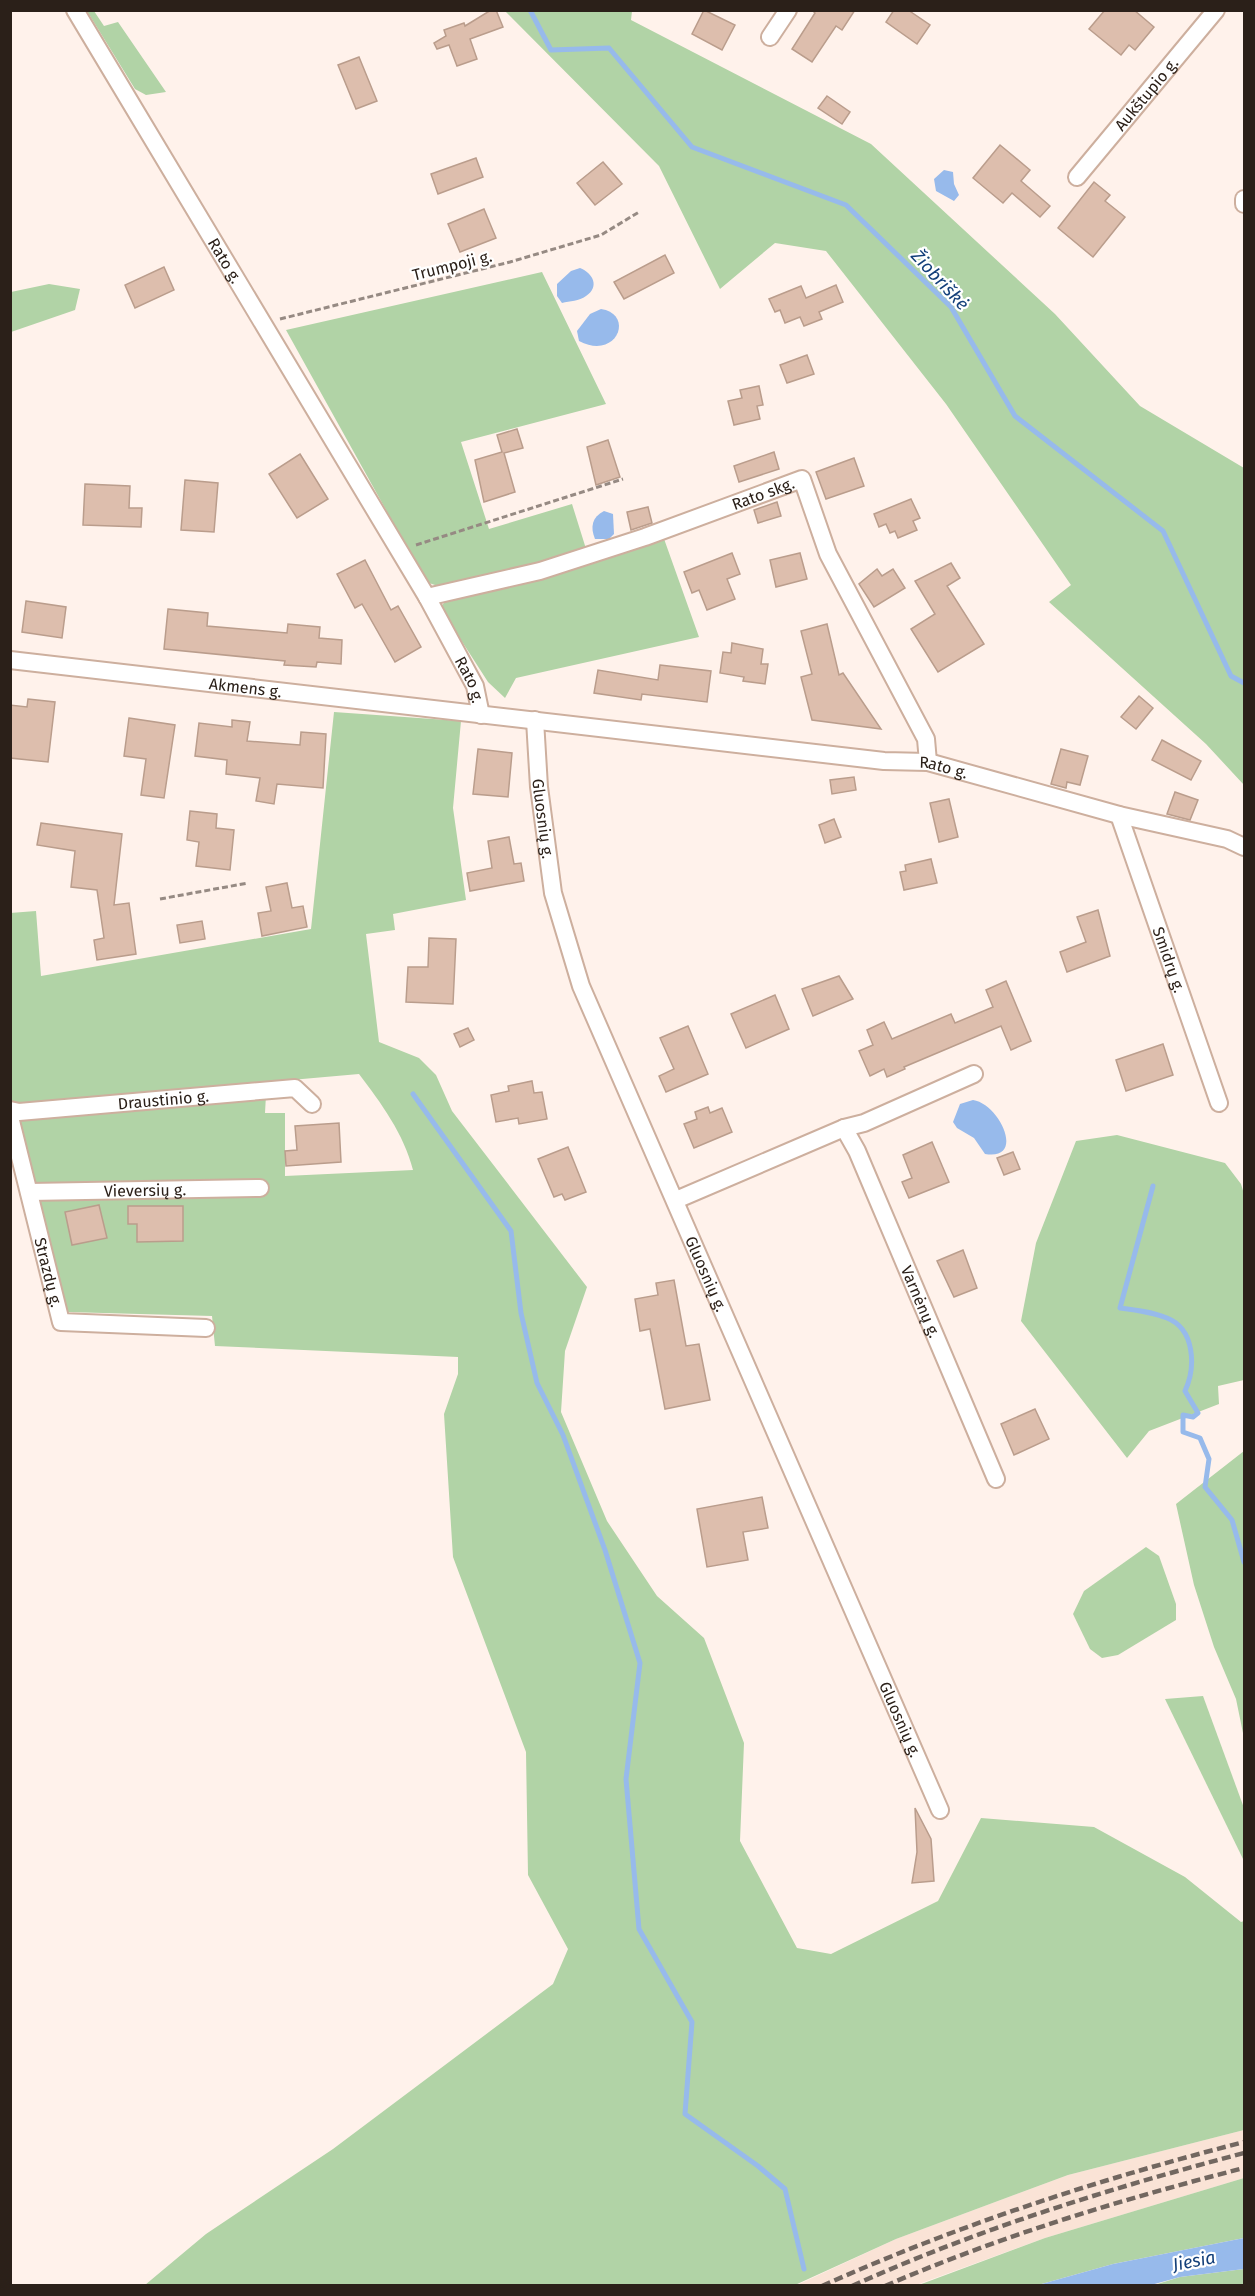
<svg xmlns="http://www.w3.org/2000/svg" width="1255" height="2296" font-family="'Fira Sans',sans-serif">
<rect width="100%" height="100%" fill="#fff2eb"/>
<path fill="#fae3d6" d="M1244,2130V2178L1045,2238L916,2285L795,2286L896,2239L1068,2175Z"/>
<g fill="#b1d3a6">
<path d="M87,11H94L104,26L118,22L166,92L146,95L135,89Z"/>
<path d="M505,11H632L631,20L871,144L1055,314L1140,406L1244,468V785L1206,744L1049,602L1071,585L946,404L826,251L775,243L720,289L659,166Z"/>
<path d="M542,272L606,404L461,442L489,529L572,504L587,552L438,586L426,582L286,330Z"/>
<path d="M49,284L80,289L75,310L11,332V292Z"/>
<path d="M663,536L699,637L516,678L505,698L488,682L443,612L441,606L445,602L590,564Z"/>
<path d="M334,712L461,721L453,808L466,900L393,914L395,930L366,934L379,1042L419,1058L436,1075L452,1111L587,1287L565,1351L561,1412L607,1521L657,1596L704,1638L744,1743L740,1841L797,1948L831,1954L938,1901L981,1818L1094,1827L1185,1877L1241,1922L1244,1921V2130L1068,2175L896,2239L795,2285H145L206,2234L333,2149L553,1984L568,1949L528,1875L526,1752L453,1557L444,1414L458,1374V1357L215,1346L212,1316L67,1312L17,1119L266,1095L265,1113H285V1176L413,1170C404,1134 381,1103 359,1074L17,1104L10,1100V913L36,911L41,976L311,929Z"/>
<path d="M1117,1135L1225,1163L1241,1184L1244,1194V1380L1218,1386L1219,1404L1149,1431L1127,1458L1021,1321L1036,1243L1076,1141Z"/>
<path d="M1244,1451V1738L1236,1699L1214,1647L1194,1585L1176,1504Z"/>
<path d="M1146,1547L1159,1556L1176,1604V1620L1118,1655L1102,1658L1090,1649L1073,1614L1084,1591Z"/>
<path d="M1203,1696L1244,1808V1861L1165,1699Z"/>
<path d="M1244,2178V2238L1113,2264L1038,2285L916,2286L1045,2238Z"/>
<path d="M1244,2269V2285L1151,2286L1180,2277Z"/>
</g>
<g fill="#97baeb">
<path d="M944,170L953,172L954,184L959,195L954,201L936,191L934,179Z"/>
<path d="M580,268C593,273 600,287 586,296C579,301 570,301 562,303L557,296V284L571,271Z"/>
<path d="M601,309C635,314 617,361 579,341L577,331L590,314Z"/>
<path d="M604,511L613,514L614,534L609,539H595C590,527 592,517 604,511Z"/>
<path d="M973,1100C1000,1104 1026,1161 985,1154L974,1138L957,1128L953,1122L960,1104Z"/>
<path d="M1244,2238V2269L1180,2277L1151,2285H1038L1113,2264Z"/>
</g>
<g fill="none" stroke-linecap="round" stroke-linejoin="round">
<g stroke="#97baeb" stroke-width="5">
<path d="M530,10L551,50L609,48L692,147L846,205L951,307L1015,416L1163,531L1231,676L1244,683"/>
<path d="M413,1094L511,1231L521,1313L537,1383L563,1435L605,1550L640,1663L626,1779L639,1929L692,2022L685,2114L758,2166L785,2189L804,2269"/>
<path d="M1153,1186L1120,1308C1136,1310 1152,1312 1167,1318C1195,1329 1196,1367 1185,1391L1198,1413L1193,1417L1183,1415V1432L1200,1438L1209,1459L1205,1487L1232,1520L1244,1562"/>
</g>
</g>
<g fill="#ddbead" stroke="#ba9d8c" stroke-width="1.5">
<path d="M491,10H496L503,27L470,39L477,59L457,66L449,45L437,49L434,43L446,36L444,30L464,23L465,26Z"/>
<path d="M704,10L735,25L722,50L692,34Z"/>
<path d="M812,10H855L842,30L836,26L812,62L792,49L815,13Z"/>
<path d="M894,10H908L930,25L917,44L886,22Z"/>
<path d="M1105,10H1134L1154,27L1135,50L1129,45L1121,55L1089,29Z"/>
<path d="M359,57L377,101L356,109L338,65Z"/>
<path d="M827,96L850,112L842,124L818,108Z"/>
<path d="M1000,145L1030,170L1021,181L1050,206L1040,217L1012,193L1003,203L973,178Z"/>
<path d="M476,158L483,177L438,194L431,174Z"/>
<path d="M603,162L622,184L595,205L577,183Z"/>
<path d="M1094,182L1110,195L1105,201L1125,217L1093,257L1058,228Z"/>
<path d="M484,209L496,238L460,252L448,224Z"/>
<path d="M665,255L674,273L624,299L614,282Z"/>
<path d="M164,267L174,290L135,308L125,285Z"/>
<path d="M836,285L843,302L819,312L822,319L804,326L800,317L785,323L780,310L775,312L769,299L801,286L806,298Z"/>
<path d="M807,355L814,374L787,383L780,365Z"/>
<path d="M759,386L763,405L757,406L760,419L734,425L728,401L742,398L740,390Z"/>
<path d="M517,429L523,448L504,453L515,492L484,502L475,460L502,452L497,435Z"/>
<path d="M608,440L620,477L596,485L587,447Z"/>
<path d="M774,452L779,469L739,482L734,466Z"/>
<path d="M300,454L328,499L297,518L269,474Z"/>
<path d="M854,458L864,486L826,499L816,472Z"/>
<path d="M185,480L218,483L214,532L181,530Z"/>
<path d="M85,484L130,486L129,508H142L141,527L83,525Z"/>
<path d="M911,499L920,518L913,521L917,530L898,538L895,531L890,533L886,524L879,527L874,514Z"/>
<path d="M777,502L781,516L758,523L754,510Z"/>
<path d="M648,507L652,523L631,530L627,512Z"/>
<path d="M732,553L740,574L727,579L735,599L707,610L699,590L692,593L684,572Z"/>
<path d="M800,553L807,579L776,587L770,560Z"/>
<path d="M365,560L391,610L398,606L421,647L395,662L362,604L355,608L337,574Z"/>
<path d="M951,563L960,578L947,586L984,644L938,672L911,629L935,614L915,581Z"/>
<path d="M877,569L882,576L893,569L905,588L874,607L859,584Z"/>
<path d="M26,601L66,607L62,638L22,632Z"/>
<path d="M168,609L208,613L207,626L287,633L288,624L320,627L319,638L342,640L341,664L317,662L316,667L284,665L285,661L164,649Z"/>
<path d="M827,624L839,675L843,673L881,729L812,720L801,677L812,674L801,631Z"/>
<path d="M732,643L763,649L761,664H768L765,684L743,681L744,677L720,673L723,652L731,653Z"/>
<path d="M660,665L711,671L707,702L642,694L641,700L594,693L598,670L658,680Z"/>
<path d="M1139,696L1153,708L1136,729L1121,717Z"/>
<path d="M28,699L55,702L48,762L10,758V705L27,707Z"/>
<path d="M129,718L175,725L164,798L141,795L146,759L124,756Z"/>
<path d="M232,720L250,722L247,741L300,745L301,732L326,734L323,788L277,784L274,804L256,801L260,778L226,774L227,760L195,756L199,723L232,727Z"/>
<path d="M1162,740L1201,761L1191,780L1152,760Z"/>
<path d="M478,749L512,753L508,797L473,794Z"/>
<path d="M1061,749L1088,756L1080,785L1067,782L1066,788L1051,784Z"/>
<path d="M854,777L856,790L832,794L830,780Z"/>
<path d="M1175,792L1198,800L1190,820L1167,814Z"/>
<path d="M949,799L958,837L939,842L930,803Z"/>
<path d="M190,811L217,814L216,828L234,830L230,870L196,866L199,842L187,840Z"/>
<path d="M834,819L841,837L825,843L819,825Z"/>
<path d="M41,823L122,834L114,905L129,903L136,954L97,960L94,940L104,938L97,890L71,887L75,851L37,845Z"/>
<path d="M509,837L514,864L521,863L524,881L470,891L467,873L492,868L488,841Z"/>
<path d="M931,859L937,883L904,890L900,872L906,871L905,865Z"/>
<path d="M287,883L292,908L303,906L307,927L262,936L258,913L271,911L266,887Z"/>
<path d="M1098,910L1110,956L1067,972L1060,952L1086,942L1077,917Z"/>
<path d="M202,921L205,939L180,943L177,925Z"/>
<path d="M429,938L456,939L453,1004L406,1002L408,967H428Z"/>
<path d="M839,976L853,999L813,1016L802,989Z"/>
<path d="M1006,981L1031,1041L1011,1050L1001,1026L904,1067L905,1069L887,1077L884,1069L870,1076L859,1051L873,1045L867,1030L884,1022L892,1039L951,1014L955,1023L993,1007L986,990Z"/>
<path d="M775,995L789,1029L746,1048L731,1014Z"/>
<path d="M688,1026L708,1074L666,1092L659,1076L674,1069L660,1038Z"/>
<path d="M468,1028L474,1040L460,1047L454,1034Z"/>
<path d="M1163,1044L1173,1075L1126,1091L1116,1060Z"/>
<path d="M532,1081L534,1093L542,1092L547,1119L519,1124L518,1118L496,1122L491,1095L509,1091L508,1086Z"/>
<path d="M708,1107L710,1113L722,1108L732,1132L694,1148L684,1124L697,1119L695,1112Z"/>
<path d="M339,1123L341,1162L286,1166L285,1151L297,1150L295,1126Z"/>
<path d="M932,1142L949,1182L909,1198L902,1182L912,1178L903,1155Z"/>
<path d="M568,1147L586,1192L565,1200L562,1194L554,1197L538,1159Z"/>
<path d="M1013,1152L1020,1169L1004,1175L997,1158Z"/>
<path d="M99,1205L107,1238L72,1245L65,1212Z"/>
<path d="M128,1206H183V1241L137,1242V1224H128Z"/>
<path d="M963,1250L977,1288L954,1297L937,1261Z"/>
<path d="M674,1280L686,1346L699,1344L710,1400L665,1409L650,1329L640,1331L635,1299L658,1295L656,1283Z"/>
<path d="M1035,1409L1049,1439L1014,1455L1001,1424Z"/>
<path d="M762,1497L768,1528L743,1532L748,1560L707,1567L697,1509Z"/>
<path d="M915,1808L931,1839L934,1881L912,1883L917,1852Z"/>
</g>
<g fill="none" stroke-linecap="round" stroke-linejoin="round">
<defs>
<g id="minor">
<path id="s1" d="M75,10L427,597L475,686L481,715"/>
<path d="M770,37L788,10"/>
<path id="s2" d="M1077,177L1216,10"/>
<path d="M1244,199V204"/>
<path id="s3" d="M427,597L540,571L645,537L802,479L828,554L926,739L928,762"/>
<path id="s4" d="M10,660L884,761L928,762L1119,815L1227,839L1244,847"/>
<path id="s5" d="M535,720L539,787L553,893L581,986L940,1810"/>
<path id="s6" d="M1119,815L1219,1103"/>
<path id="s7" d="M10,1110L19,1112L295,1088L312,1104"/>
<path id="s8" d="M10,1117L61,1322L206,1328"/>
<path id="s9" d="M844,1128L857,1151L996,1479"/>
<path id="s10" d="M29,1192L260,1188"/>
<path d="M676,1200L844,1128L864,1123L974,1074"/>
</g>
</defs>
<use href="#minor" stroke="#cdaf9e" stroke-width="20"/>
<g stroke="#968a83" stroke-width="3" stroke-dasharray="6 3" stroke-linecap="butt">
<path d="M280,319L510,262L601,235L639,212"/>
<path d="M416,545L623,479"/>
<path d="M160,899L248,883"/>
</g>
<use href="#minor" stroke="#fff" stroke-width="16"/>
<g stroke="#726760" stroke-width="4.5" stroke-dasharray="9 4.5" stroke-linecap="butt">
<path d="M822,2286C958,2225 1100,2179 1244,2142"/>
<path d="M852,2286C978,2229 1111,2188 1244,2153"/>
<path d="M885,2286C1000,2236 1123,2199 1244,2168"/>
</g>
</g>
<g text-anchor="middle" stroke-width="4.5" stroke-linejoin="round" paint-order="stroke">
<g font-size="16" fill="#2b2019" stroke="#fff">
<text dy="6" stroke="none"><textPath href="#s2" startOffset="108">Aukštupio g.</textPath></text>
<text dy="6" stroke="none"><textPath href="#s1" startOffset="292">Rato g.</textPath></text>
<text transform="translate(452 265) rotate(-14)" y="6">Trumpoji g.</text>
<text dy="6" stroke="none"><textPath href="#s3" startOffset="352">Rato skg.</textPath></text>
<text dy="6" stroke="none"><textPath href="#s1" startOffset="778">Rato g.</textPath></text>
<text dy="6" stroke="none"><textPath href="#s4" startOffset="237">Akmens g.</textPath></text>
<text dy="6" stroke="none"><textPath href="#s4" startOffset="940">Rato g.</textPath></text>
<text dy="6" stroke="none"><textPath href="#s5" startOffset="99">Gluosnių g.</textPath></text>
<text dy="6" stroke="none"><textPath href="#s6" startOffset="153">Smidrų g.</textPath></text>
<text dy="6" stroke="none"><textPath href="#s7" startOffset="154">Draustinio g.</textPath></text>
<text dy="6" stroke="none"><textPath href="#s10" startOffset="116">Vieversių g.</textPath></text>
<text dy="6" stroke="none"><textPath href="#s8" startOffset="160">Strazdų g.</textPath></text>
<text dy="6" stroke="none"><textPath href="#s5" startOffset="585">Gluosnių g.</textPath></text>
<text dy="6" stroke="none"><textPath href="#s9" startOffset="190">Varnėnų g.</textPath></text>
<text dy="6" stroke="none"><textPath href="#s5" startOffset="1071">Gluosnių g.</textPath></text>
</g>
<g font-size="18" font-style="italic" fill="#14407a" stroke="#fff">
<text transform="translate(940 280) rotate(47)" y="6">Žiobriškė</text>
<text transform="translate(1194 2261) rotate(-11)" y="6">Jiesia</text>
</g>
</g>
<rect width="1255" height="2296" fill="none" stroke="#2b2019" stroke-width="24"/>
</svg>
